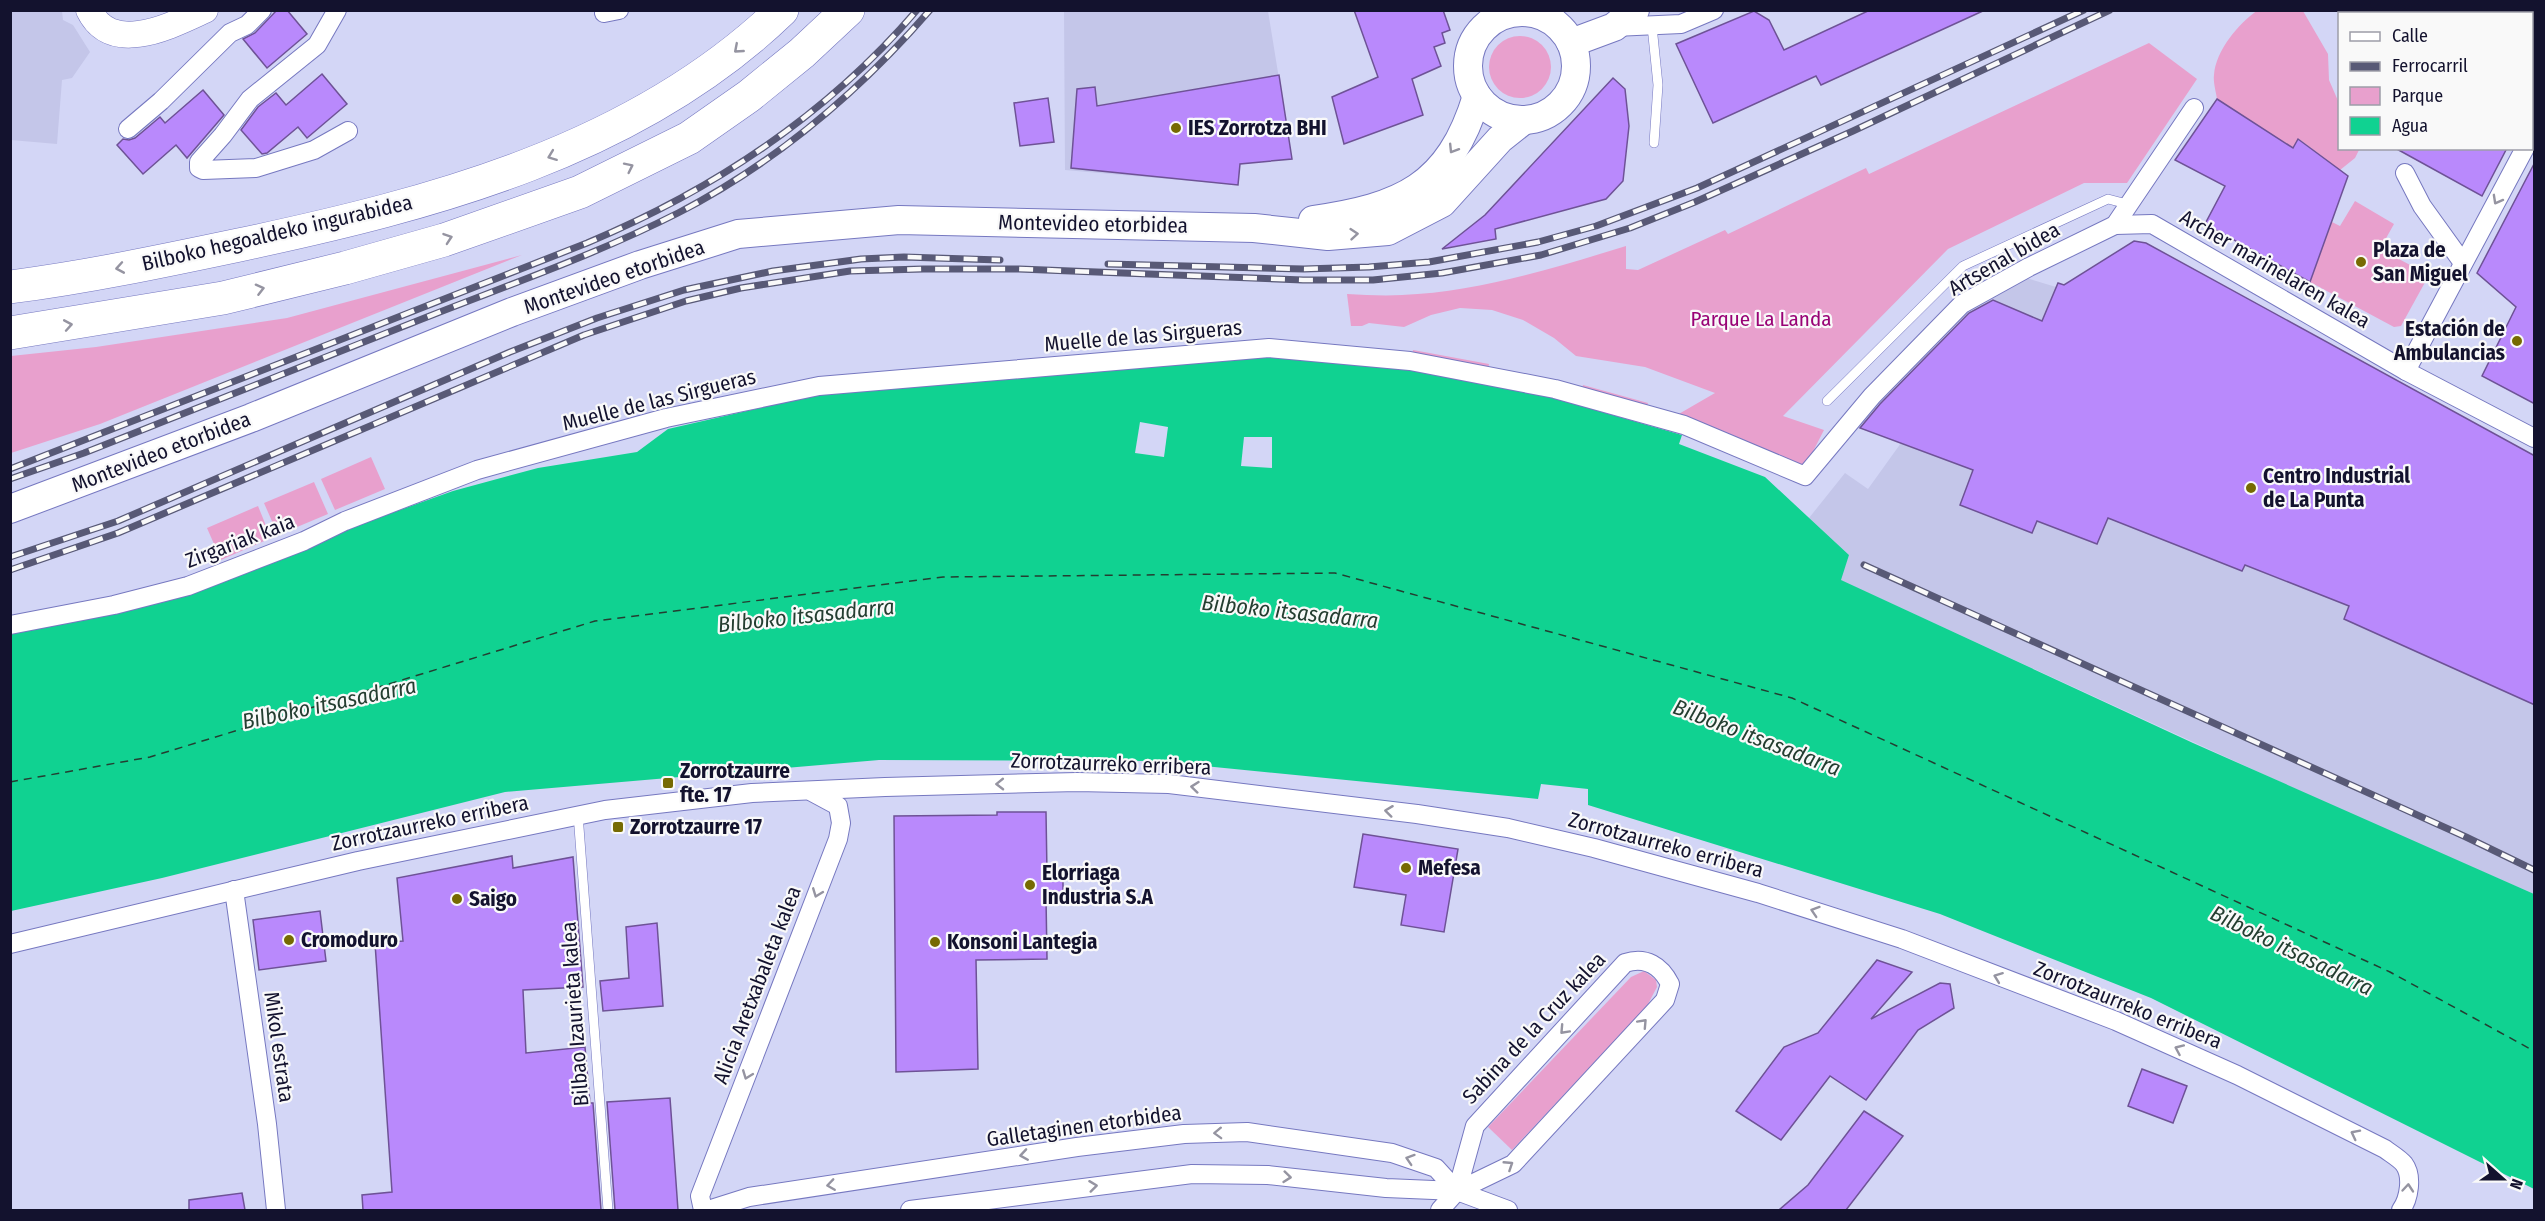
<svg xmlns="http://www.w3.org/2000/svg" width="2545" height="1221" font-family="'Fira Sans Condensed',sans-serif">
<rect width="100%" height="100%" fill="#d3d6f6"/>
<g fill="#c4c6e9">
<path d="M10,11H62L63,20L73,25L90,52L72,78L62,80L57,144L11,140Z"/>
<path d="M1064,11H1268L1292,159L1240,164L1238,185L1065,170Z"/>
<path d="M2134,241L2146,243L2534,456V894L2348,813L1840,580L1849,555L1809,518L1845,473L1868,489L1901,443L1856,427L1964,308L2023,277L2056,287L2059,283L2064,285Z"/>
</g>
<g fill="#e8a0cd">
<path d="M2258,10L2303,11L2328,54L2329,80L2339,103L2340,148H2360L2355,158L2340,170L2299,139L2293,148L2217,99C2216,92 2213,82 2214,75C2216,50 2238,24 2258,10Z"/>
<circle cx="1520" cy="67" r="31"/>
<path d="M2149,43L2197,79L2127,183H2084L1948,249L1783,416L1824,430L1804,469L1677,415L1715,393L1645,367L1576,356L1554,338L1523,320L1492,310L1460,308L1431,315L1404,327L1369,323L1362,326H1351L1347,294C1365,295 1384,296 1402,295C1478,292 1554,268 1626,246V269L1638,270L1725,230L1728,234L1866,168L1869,174Z"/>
<path d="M2355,201L2394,224L2380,249L2429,275L2401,326L2394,327L2310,282L2330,221L2340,226Z"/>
<path d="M522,255L100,424L11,453V356L96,347L287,318Z"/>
<path d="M1413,350L1489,364L1488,369L1412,356Z"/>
<path d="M1583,385L1648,403L1646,410L1581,392Z"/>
<path d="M371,457L385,489L335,510L321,479Z"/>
<path d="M314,482L328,514L278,535L264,503Z"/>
<path d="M258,506L271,538L221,560L207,528Z"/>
<path d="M1644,971L1656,980L1657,987L1647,1006L1512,1150L1488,1127L1631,977Z"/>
</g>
<path fill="#10d291" d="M1268,357L1423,370L1554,398L1682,435L1679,444L1765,477L1849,555L1841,580L2193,743L2534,894V1189L2151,998L1940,914L1588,805V789L1541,784L1538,799L1154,761L879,760L505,792L162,878L11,911L10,631L355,526L453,491L538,468L637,452L668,429L821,394Z"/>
<g fill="#d3d6f6">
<path d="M1140,422L1168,427L1164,457L1135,453Z"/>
<path d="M1244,437H1272V468L1241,466Z"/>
</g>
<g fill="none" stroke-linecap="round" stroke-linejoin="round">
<path stroke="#243e31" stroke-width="1.5" stroke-dasharray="8 6" stroke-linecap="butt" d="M10,782L150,757L595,621L943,577L1335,573L1792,698L2390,972L2534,1051"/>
</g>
<g fill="#b989fc" stroke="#6e5296" stroke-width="1.5">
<path d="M277,10H287L307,34L267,68L243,39L255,33Z"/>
<path d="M1354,10H1443L1450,30L1442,33L1445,43L1434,47L1441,66L1412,79L1423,115L1344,144L1332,97L1378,77Z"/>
<path d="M1870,10H1985L1821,85L1816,76L1713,123L1676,44L1754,11L1769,20L1784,50Z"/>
<path d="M322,74L347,104L307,138L298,127L267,153L262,154L241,130L258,107L276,93L286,105Z"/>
<path d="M1279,75L1292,159L1240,164L1238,185L1071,168L1077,89L1095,87L1097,106Z"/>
<path d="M1613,78L1625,89L1629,126L1623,181L1606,199L1495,229L1496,239L1442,249L1485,215Z"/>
<path d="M203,90L224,115L187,158L176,145L143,174L117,145L123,139L129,140L135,138L160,117L165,123Z"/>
<path d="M1048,98L1054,142L1020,146L1014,103Z"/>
<path d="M2217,99L2293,148L2298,139L2348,176L2310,282L2205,224L2225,186L2175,160Z"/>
<path d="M2395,148H2507L2482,196Z"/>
<path d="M2535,162V404L2482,376L2516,307L2477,273Z"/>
<path d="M2134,241L2146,243L2535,456V705L2344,619L2349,606L2245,565L2242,571L2108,518L2097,544L2037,521L2032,533L1960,505L1973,470L1860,428L1880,404L1969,313L1993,300L2042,321L2058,283L2064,285Z"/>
<path d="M997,812H1046L1047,873H1063V898H1046L1047,959L976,960L978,1069L896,1072L894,816L997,815Z"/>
<path d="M1363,834L1458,849L1444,932L1401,925L1406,895L1354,887Z"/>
<path d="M512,856L513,868L573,857L583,987L523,990L526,1053L585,1047L590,1103H593L601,1210H363L362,1195L392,1192L375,943L403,941L397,878Z"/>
<path d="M320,911L326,961L259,970L253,920Z"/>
<path d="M657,923L663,1006L603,1011L600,981L629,978L626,927Z"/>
<path d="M1877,960L1912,972L1871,1019L1940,983L1950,984L1954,1008L1918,1030L1866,1100L1830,1076L1781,1140L1736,1111L1784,1047L1818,1033Z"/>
<path d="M2142,1069L2187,1086L2173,1123L2128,1106Z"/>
<path d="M670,1098L678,1210H615L607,1102Z"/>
<path d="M1864,1111L1903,1136L1846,1210H1779L1808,1185Z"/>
<path d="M242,1193L245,1210H189V1200Z"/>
</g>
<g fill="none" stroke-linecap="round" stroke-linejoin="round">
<defs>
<g id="lane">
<path d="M1652,26L1658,85L1654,143"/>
<path d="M1827,401L1963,266L2108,199L2127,204"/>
<path d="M578,814L608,1210"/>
</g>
<g id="street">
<path d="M337,10L317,45L250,99L223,135L199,162V168L203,170L256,168L314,150L348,131"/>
<path d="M604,13L619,10"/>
<path d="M1614,27L1681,24L1714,10"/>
<path d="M128,129L161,101L230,33L247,25L262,10"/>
<path d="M2532,137L2534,131"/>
<path d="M2405,173L2422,206L2463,263"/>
<path d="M2115,225L2152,224L2406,371L2534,438"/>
<path d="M2406,371L2525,148"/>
<path d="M10,625L114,605L188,586L304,541L345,521L477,470L666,418L819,386L1269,348L1410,361L1555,389L1684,425L1805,476L1872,396L1962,304L2029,267L2115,225L2194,108"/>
<path d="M234,890L267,1124L276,1210"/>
<path d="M10,944L358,861L605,810L752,793L885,787L1077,782L1169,784L1417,814L1508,828L1594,848L1758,893L1902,939L2116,1021L2237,1075L2385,1149C2390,1153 2399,1158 2404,1164C2413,1176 2409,1199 2401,1210"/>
<path d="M703,1210L700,1196L838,839L841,823L838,806L812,792"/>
<path d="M708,1210L749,1197L1077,1147L1184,1134L1247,1132L1392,1153L1436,1168L1457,1191"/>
<path d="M910,1210L1192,1174L1268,1175L1386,1188L1457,1191L1508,1210"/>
<path d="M1440,1210L1457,1191L1513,1164L1665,1000L1670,984C1661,966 1646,956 1625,963L1475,1126L1457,1191"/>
</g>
<g id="secondary">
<path d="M89,10C112,57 172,25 205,10"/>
<path d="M1502,10L1504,14"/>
</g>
<g id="primary">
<circle cx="1522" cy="66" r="54"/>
<path d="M1571,43L1614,27L1635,10"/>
<path d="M1313,220C1401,207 1449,188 1477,96"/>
<path d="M10,509L251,418L512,312L640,265L738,234L899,220L1254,228L1328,236L1388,231L1442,203L1500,139L1524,120"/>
</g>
<g id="highway">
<path d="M10,287C87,277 163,261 239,245C432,204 636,151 782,10"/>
<path d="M10,333L223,298L345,268L444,240L580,192L689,138L749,96L802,53L848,10"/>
</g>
</defs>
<use href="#lane" stroke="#7678c0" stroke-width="10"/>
<use href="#street" stroke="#7678c0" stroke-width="20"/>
<use href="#secondary" stroke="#7678c0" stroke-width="27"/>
<use href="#primary" stroke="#7678c0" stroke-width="30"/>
<use href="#highway" stroke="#7678c0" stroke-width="34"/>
<use href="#lane" stroke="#fff" stroke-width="9"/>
<use href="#street" stroke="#fff" stroke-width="18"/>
<use href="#secondary" stroke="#fff" stroke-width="26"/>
<use href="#primary" stroke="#fff" stroke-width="28"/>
<use href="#highway" stroke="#fff" stroke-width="33"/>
<defs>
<g id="rail">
<path d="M1108,264L1304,269L1369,267L1429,262L1538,242L1596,226L1697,188L2084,10"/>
<path d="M10,469L587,243C713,190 827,115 917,10"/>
<path d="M10,479L84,453C198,408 312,362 427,317C511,284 597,254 678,213C775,163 859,92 930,10"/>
<path d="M10,557L118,521L510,352L597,318L684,290L773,271L861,259L904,257L1000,260"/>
<path d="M1864,565L2466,837L2534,870"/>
<path d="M10,570L118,533L584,335L686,301L741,288L850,271L923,269H1019L1303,280H1373L1442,273L1541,255L1630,228L1695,202L1853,131L2110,10"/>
</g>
</defs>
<use href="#rail" stroke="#585976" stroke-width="7"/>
<use href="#rail" stroke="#f9f9f9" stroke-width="4.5" stroke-dasharray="14" stroke-linecap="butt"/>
</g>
<defs><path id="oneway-chevron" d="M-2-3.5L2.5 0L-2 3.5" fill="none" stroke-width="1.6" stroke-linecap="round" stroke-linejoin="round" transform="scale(1.5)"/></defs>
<g stroke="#9594a1">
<use href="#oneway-chevron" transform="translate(738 49) rotate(139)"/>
<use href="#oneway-chevron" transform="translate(1453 149) rotate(122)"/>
<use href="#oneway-chevron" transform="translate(552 156) rotate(159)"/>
<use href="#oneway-chevron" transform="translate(629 167) rotate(-26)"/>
<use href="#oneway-chevron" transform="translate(2497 200) rotate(119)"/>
<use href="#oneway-chevron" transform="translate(1354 234) rotate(-5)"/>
<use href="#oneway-chevron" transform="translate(448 238) rotate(-19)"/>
<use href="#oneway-chevron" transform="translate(120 268) rotate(170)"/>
<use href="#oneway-chevron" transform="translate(260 289) rotate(-14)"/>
<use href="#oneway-chevron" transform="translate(68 325) rotate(-10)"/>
<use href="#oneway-chevron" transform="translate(1000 784) rotate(179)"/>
<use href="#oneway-chevron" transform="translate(1195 787) rotate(-174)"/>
<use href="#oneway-chevron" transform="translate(1389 811) rotate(-173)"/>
<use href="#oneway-chevron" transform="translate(817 893) rotate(111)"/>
<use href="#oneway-chevron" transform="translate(1815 911) rotate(-162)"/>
<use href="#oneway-chevron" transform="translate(1998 977) rotate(-159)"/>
<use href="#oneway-chevron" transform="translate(1643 1023) rotate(-47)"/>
<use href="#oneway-chevron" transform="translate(1564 1030) rotate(133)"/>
<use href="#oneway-chevron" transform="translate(2179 1049) rotate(-156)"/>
<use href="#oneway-chevron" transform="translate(747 1075) rotate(111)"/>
<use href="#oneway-chevron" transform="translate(1218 1133) rotate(178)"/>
<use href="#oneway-chevron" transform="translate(2355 1134) rotate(-153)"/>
<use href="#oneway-chevron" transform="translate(1024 1155) rotate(171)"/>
<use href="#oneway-chevron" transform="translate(1410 1159) rotate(-162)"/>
<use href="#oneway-chevron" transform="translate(1509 1165) rotate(-33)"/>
<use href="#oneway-chevron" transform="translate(1287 1177) rotate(6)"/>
<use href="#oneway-chevron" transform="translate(831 1185) rotate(172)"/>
<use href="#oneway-chevron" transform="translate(1093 1186) rotate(-7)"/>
<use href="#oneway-chevron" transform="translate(2408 1188) rotate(-85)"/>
</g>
<g fill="#766a02" stroke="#f9f9f9" stroke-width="2">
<circle cx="1176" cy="128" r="6"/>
<circle cx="2361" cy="262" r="6"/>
<circle cx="2517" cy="341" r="6"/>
<circle cx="2251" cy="488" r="6"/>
<rect x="662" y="777" width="12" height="12" rx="3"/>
<rect x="612" y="821" width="12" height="12" rx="3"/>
<circle cx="1406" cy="868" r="6"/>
<circle cx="1030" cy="885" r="6"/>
<circle cx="457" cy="899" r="6"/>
<circle cx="289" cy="940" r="6"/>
<circle cx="935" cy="942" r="6"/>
</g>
<g text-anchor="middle" stroke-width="4.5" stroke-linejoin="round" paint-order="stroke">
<g font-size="21" font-weight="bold" fill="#13122e" stroke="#f9f9f9" text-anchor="start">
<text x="1188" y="135">IES Zorrotza BHI</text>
<text x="2373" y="257">Plaza de<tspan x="2373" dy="24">San Miguel</tspan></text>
<text x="2505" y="336" text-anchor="end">Estación de<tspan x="2505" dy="24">Ambulancias</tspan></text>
<text x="2263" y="483">Centro Industrial<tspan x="2263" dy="24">de La Punta</tspan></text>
<text x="680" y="778">Zorrotzaurre<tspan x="680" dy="24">fte. 17</tspan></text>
<text x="630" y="834">Zorrotzaurre 17</text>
<text x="1418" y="875">Mefesa</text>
<text x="1042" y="880">Elorriaga<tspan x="1042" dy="24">Industria S.A</tspan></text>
<text x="469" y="906">Saigo</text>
<text x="301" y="947">Cromoduro</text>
<text x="947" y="949">Konsoni Lantegia</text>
</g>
<g font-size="21" fill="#13122e" stroke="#f9f9f9">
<text transform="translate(1093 224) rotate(1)" y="7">Montevideo etorbidea</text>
<text transform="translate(277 233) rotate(-13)" y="7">Bilboko hegoaldeko ingurabidea</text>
<text transform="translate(2004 259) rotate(-30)" y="7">Artsenal bidea</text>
<text transform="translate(2275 269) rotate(30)" y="7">Archer marinelaren kalea</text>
<text transform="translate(614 277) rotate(-19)" y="7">Montevideo etorbidea</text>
<text transform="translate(1143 336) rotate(-5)" y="7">Muelle de las Sirgueras</text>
<text transform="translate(659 400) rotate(-14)" y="7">Muelle de las Sirgueras</text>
<text transform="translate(161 452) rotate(-21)" y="7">Montevideo etorbidea</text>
<text transform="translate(240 541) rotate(-21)" y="7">Zirgariak kaia</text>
<text transform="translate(1111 764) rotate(2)" y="7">Zorrotzaurreko erribera</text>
<text transform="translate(430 823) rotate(-12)" y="7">Zorrotzaurreko erribera</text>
<text transform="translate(1666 845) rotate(15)" y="7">Zorrotzaurreko erribera</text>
<text transform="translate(757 985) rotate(-69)" y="7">Alicia Aretxabaleta kalea</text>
<text transform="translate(2128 1005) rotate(22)" y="7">Zorrotzaurreko erribera</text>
<text transform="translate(575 1014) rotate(-94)" y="7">Bilbao Izaurieta kalea</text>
<text transform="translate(1534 1028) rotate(-47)" y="7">Sabina de la Cruz kalea</text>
<text transform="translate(279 1047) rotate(82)" y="7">Mikol estrata</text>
<text transform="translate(1084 1126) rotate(-8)" y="7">Galletaginen etorbidea</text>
</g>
<g font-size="21" fill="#990376" stroke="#f9f9f9">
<text x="1761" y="326">Parque La Landa</text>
</g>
<g font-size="22" font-style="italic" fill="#243e31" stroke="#f9f9f9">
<text transform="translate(1290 611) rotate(6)" y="8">Bilboko itsasadarra</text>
<text transform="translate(806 615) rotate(-6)" y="8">Bilboko itsasadarra</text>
<text transform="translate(329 703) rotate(-12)" y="8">Bilboko itsasadarra</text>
<text transform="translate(1757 737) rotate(21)" y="8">Bilboko itsasadarra</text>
<text transform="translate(2292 950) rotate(26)" y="8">Bilboko itsasadarra</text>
</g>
</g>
<rect width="2545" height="1221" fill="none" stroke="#13122e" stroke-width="24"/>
<rect x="2338" y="12" width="195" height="138" fill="#f9f9f9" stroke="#9d9da8" stroke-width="1.5"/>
<rect x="2350" y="32" width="30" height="9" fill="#ffffff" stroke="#9d9da8" stroke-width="1.5"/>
<text x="2392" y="42" font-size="18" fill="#13122e">Calle</text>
<rect x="2350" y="62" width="30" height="9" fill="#585976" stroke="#9d9da8" stroke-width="1.5"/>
<text x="2392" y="72" font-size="18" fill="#13122e">Ferrocarril</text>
<rect x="2350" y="87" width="30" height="18" fill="#e8a0cd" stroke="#9d9da8" stroke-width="1.5"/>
<text x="2392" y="102" font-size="18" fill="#13122e">Parque</text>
<rect x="2350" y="117" width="30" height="18" fill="#10d291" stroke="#9d9da8" stroke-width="1.5"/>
<text x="2392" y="132" font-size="18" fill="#13122e">Agua</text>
<g transform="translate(2503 1179) rotate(111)" stroke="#f9f9f9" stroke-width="4.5" paint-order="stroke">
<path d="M0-4.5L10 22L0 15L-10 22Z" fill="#13122e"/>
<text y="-9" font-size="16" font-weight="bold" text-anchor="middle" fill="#13122e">N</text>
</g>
</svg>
